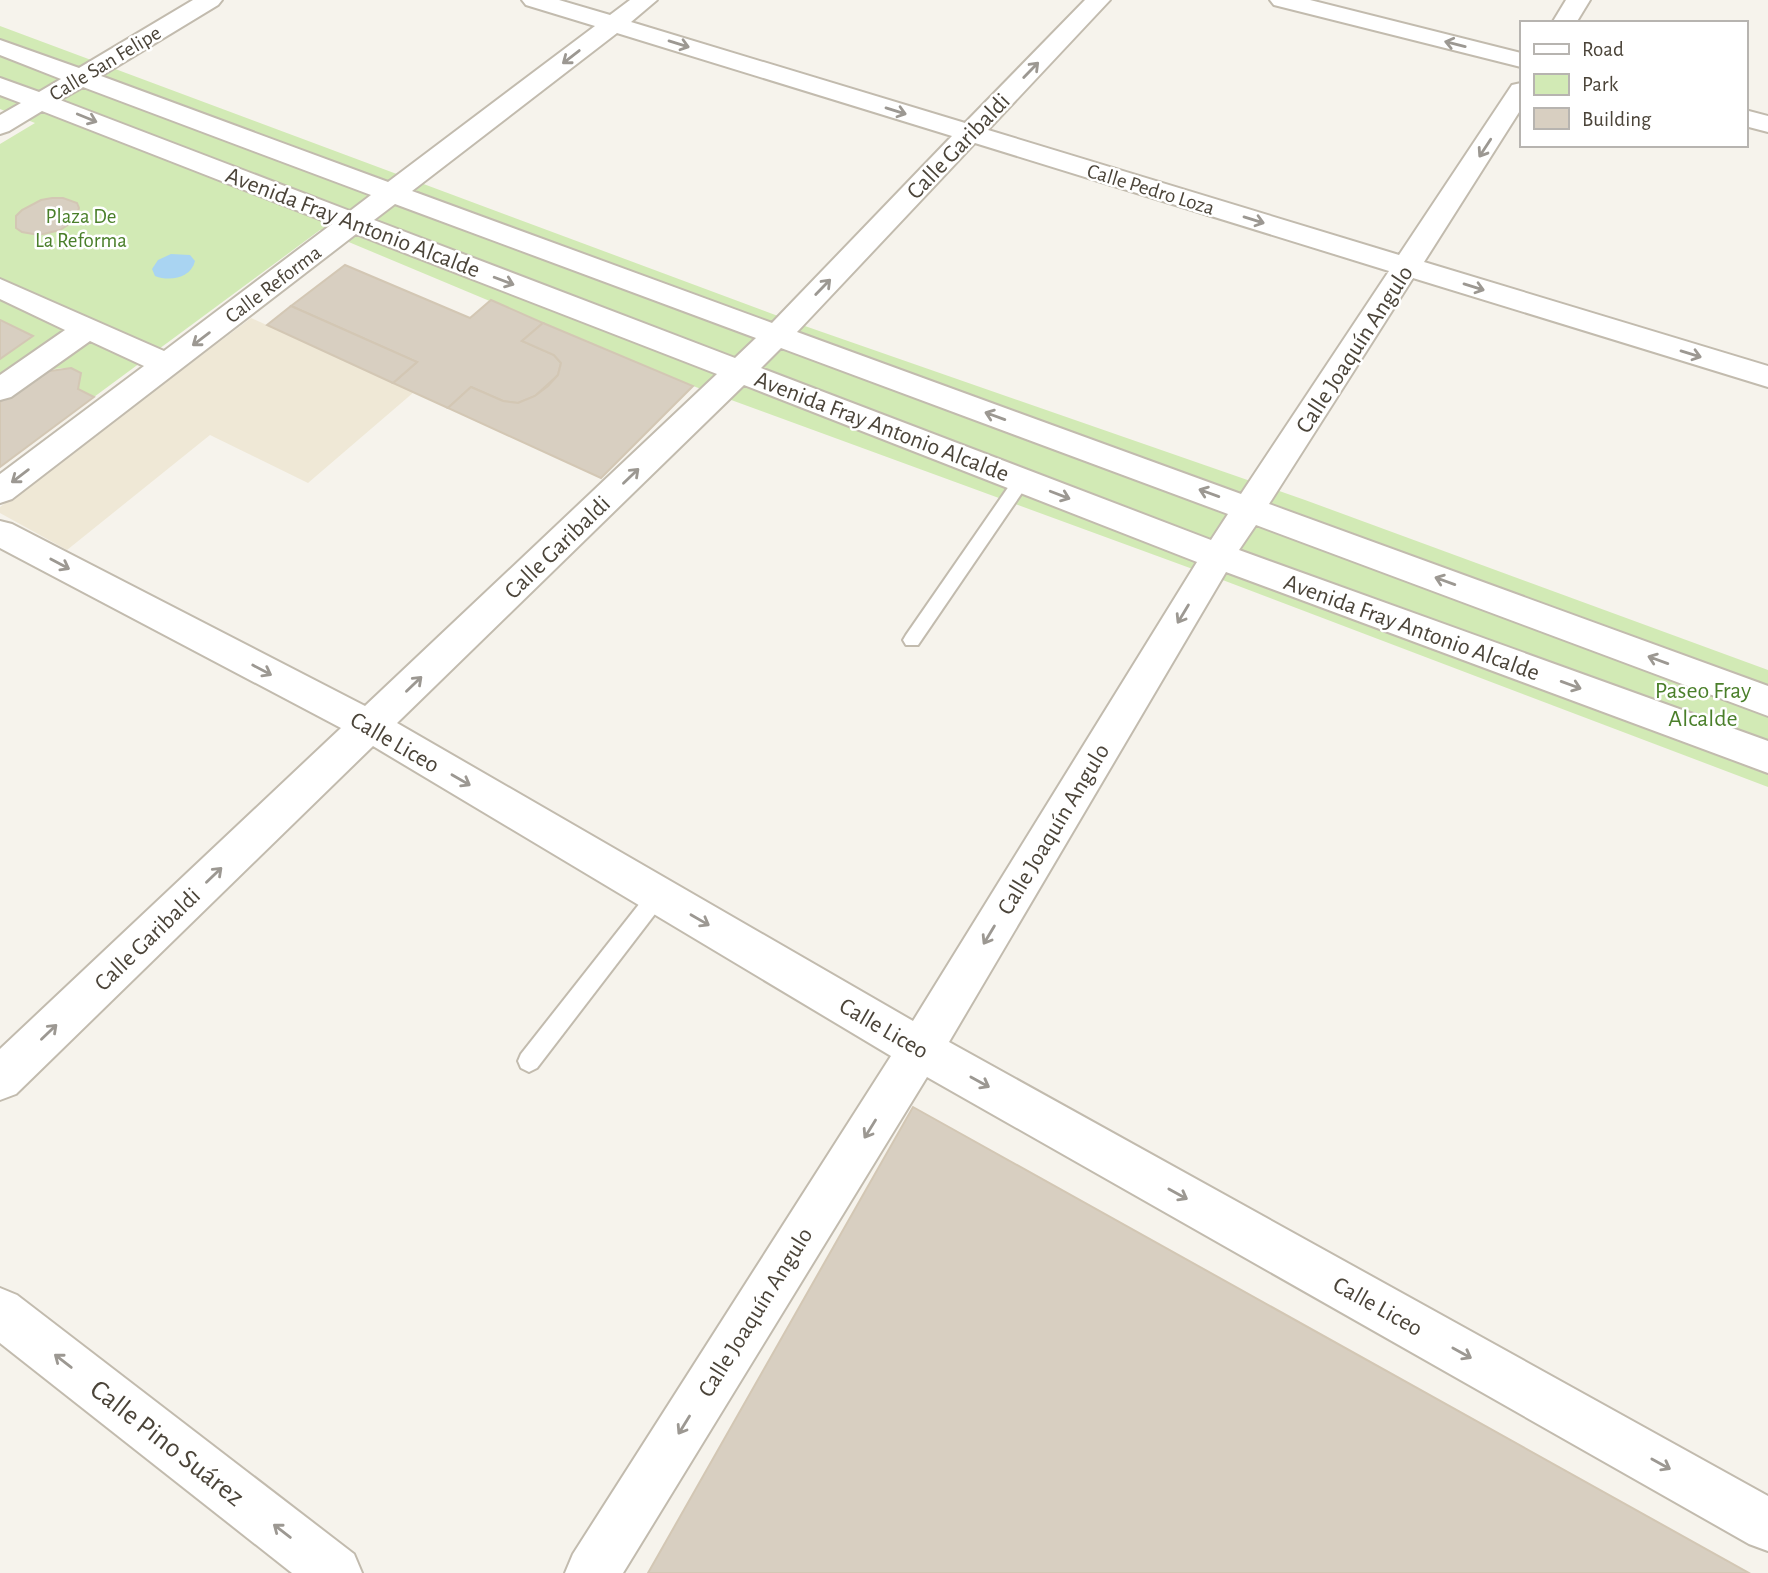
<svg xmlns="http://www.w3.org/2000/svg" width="1768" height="1573" font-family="'Alegreya Sans',sans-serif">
<rect width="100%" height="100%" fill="#f6f3ec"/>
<path fill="#efe8d6" d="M251,318L414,392L308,483L210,435L67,550L0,513V507Z"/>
<path fill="#d2eab5" d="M0,26L802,325L1305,500L1768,670V787L1220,579L693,386L320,230L94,397L78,389L81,373C51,357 23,385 0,402V359L33,336L0,320V144L35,123L0,109Z"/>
<path fill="#a9d4f2" d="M171,254L190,255L195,261C191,278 170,282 155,276L152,269L158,260Z"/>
<g fill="#d8cfc1" stroke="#d3c7b4" stroke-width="2">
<path d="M52,198H63L77,203L79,208L75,220L60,230L39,235L22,232L16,228V216L22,210L41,200Z"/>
<path d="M345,265L470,318L491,300L543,323L522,341L554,355L561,363L558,375L535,396L518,403L503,401L471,387L448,408L393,383L417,362L291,306Z"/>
<path d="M291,306L417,362L393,383L267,325Z"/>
<path d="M0,320L33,336L0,359Z"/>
<path d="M543,323L693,386L601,478L448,408L471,387L503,401L518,403L535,396L548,386L558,375L561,363L554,355L522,341Z"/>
<path d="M71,368L81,373L78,389L94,397L0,467V402L43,372Z"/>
<path d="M913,1107L1749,1573H648Z"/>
</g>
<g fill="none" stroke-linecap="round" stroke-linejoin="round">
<defs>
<g id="lane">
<path d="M1022,474L1028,476L1030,480L1028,484L918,645H906L903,640L906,635L1016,476Z"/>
<path d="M658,886L665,889L668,895L665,901L537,1068L529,1072L521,1068L518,1061L521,1054L651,889Z"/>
</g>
<g id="street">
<path d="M193,0H222L218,5L101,76L388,182L595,26L526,5L522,0H559L610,15L630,0H657L631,22L965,123L1085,0H1110L988,130L1399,255L1512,85L1521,83V109L1424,262L1768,366V387L1413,278L1269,504L1768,686V716L1256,525L1239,550L1768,741V773L1226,572L949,1042L1768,1496V1551L1749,1544L927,1077L623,1573H565L573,1554L891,1056L373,746L16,1094L0,1100V1049L341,728L0,548V521L12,524L365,706L717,374L356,234L12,499L0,503V474L144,366L90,341L11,397L0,400V375L65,330L0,299V279L164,351L332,224L42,111L9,131L0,134V115L21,103L0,95V78L39,92L61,79L0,55V40L79,68ZM617,33L952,136L772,323L412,191ZM83,87L371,195L350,211L60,100ZM975,143L1389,271L1241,494L797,332ZM395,204L756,338L735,358L374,220ZM781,348L1228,514L1211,540L761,368ZM744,385L1197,562L913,1021L397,723Z"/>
<path d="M1270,0H1310L1521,53V67L1274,5Z"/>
<path d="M1566,0H1590L1576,23H1552Z"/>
<path d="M1745,110L1768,116V132L1745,126Z"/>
<path d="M0,1288L17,1295L354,1554L362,1573H292L0,1343Z"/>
</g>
</defs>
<use href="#lane" stroke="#c2bbae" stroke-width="4"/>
<use href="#street" stroke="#c2bbae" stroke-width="4"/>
<use href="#lane" fill="#fff" fill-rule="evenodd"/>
<use href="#street" fill="#fff" fill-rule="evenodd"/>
</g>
<defs><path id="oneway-shaft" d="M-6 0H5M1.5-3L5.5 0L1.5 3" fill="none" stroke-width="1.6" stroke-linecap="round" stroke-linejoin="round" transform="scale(1.75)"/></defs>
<g stroke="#9c9892">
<use href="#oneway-shaft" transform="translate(679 44) rotate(17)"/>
<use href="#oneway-shaft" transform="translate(1455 44) rotate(-166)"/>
<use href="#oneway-shaft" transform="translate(571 57) rotate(142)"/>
<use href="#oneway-shaft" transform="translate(1031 70) rotate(-46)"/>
<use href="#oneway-shaft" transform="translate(896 111) rotate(17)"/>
<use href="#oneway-shaft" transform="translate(87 118) rotate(22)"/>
<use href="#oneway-shaft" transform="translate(1485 148) rotate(123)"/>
<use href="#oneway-shaft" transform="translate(1254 220) rotate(17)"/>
<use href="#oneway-shaft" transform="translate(504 281) rotate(21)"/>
<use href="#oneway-shaft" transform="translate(823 287) rotate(-46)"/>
<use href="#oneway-shaft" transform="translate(1474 287) rotate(17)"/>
<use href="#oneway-shaft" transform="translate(201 339) rotate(143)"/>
<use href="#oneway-shaft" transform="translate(1691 354) rotate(17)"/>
<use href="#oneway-shaft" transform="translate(995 416) rotate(-160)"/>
<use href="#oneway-shaft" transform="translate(20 476) rotate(143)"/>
<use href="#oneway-shaft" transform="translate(631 476) rotate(-44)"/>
<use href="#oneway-shaft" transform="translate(1209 493) rotate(-160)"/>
<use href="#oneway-shaft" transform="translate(1060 495) rotate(21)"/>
<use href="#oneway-shaft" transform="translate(60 564) rotate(28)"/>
<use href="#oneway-shaft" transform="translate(1445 581) rotate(-160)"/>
<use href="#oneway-shaft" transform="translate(1183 614) rotate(121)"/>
<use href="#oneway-shaft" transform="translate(1658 660) rotate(-160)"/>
<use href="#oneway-shaft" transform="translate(262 670) rotate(28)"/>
<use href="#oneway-shaft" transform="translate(414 684) rotate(-44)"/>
<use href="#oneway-shaft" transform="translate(1571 685) rotate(20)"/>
<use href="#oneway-shaft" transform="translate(461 780) rotate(30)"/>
<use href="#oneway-shaft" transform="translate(214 875) rotate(-44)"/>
<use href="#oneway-shaft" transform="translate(700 920) rotate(30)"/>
<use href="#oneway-shaft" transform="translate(989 935) rotate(121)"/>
<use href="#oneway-shaft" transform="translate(49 1032) rotate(-44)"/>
<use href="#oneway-shaft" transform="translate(980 1082) rotate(29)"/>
<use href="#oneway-shaft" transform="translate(870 1129) rotate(122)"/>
<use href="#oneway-shaft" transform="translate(1178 1194) rotate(29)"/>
<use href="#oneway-shaft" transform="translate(1462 1353) rotate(29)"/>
<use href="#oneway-shaft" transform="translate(63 1361) rotate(-142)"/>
<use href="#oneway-shaft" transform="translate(684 1425) rotate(122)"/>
<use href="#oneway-shaft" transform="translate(1661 1464) rotate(29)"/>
<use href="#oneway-shaft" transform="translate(282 1531) rotate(-142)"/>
</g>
<g text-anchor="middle" stroke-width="5" stroke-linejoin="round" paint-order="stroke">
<g font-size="21" fill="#4b4439" stroke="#fff">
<text transform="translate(105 63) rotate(-31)" y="7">Calle San Felipe</text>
<text transform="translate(1151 189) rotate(17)" y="7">Calle Pedro Loza</text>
<text transform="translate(273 284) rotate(-37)" y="7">Calle Reforma</text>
</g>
<g font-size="21" fill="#4a7f2a" stroke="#fff">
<text x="81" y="223">Plaza De<tspan x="81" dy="24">La Reforma</tspan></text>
</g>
<g font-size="24" fill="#4b4439" stroke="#fff">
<text transform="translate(958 146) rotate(-46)" y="8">Calle Garibaldi</text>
<text transform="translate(353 222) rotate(21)" y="8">Avenida Fray Antonio Alcalde</text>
<text transform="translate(1354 349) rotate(-57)" y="8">Calle Joaquín Angulo</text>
<text transform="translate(882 426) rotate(21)" y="8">Avenida Fray Antonio Alcalde</text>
<text transform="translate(557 547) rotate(-44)" y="8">Calle Garibaldi</text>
<text transform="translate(1412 627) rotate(20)" y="8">Avenida Fray Antonio Alcalde</text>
<text transform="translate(395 742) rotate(30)" y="8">Calle Liceo</text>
<text transform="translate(1053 829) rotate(-59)" y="8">Calle Joaquín Angulo</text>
<text transform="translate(147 939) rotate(-44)" y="8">Calle Garibaldi</text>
<text transform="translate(884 1028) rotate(30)" y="8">Calle Liceo</text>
<text transform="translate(1378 1306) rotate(29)" y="8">Calle Liceo</text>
<text transform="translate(755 1312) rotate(-58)" y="8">Calle Joaquín Angulo</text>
</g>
<g font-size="24" fill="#4a7f2a" stroke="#fff">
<text x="1703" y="698">Paseo Fray<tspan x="1703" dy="28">Alcalde</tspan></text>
</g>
<g font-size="28" fill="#4b4439" stroke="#fff">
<text transform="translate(168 1442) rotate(38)" y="10">Calle Pino Suárez</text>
</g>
</g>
<rect x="1520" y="21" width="228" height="126" fill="#ffffff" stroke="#b7b4b0" stroke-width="2"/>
<rect x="1534" y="44" width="35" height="10" fill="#ffffff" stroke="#b7b4b0" stroke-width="2"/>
<text x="1582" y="56" font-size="21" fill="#4b4439">Road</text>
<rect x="1534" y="74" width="35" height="21" fill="#d2eab5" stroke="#b7b4b0" stroke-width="2"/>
<text x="1582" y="91" font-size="21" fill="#4b4439">Park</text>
<rect x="1534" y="108" width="35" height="21" fill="#d8cfc1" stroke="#b7b4b0" stroke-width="2"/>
<text x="1582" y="126" font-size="21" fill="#4b4439">Building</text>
</svg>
